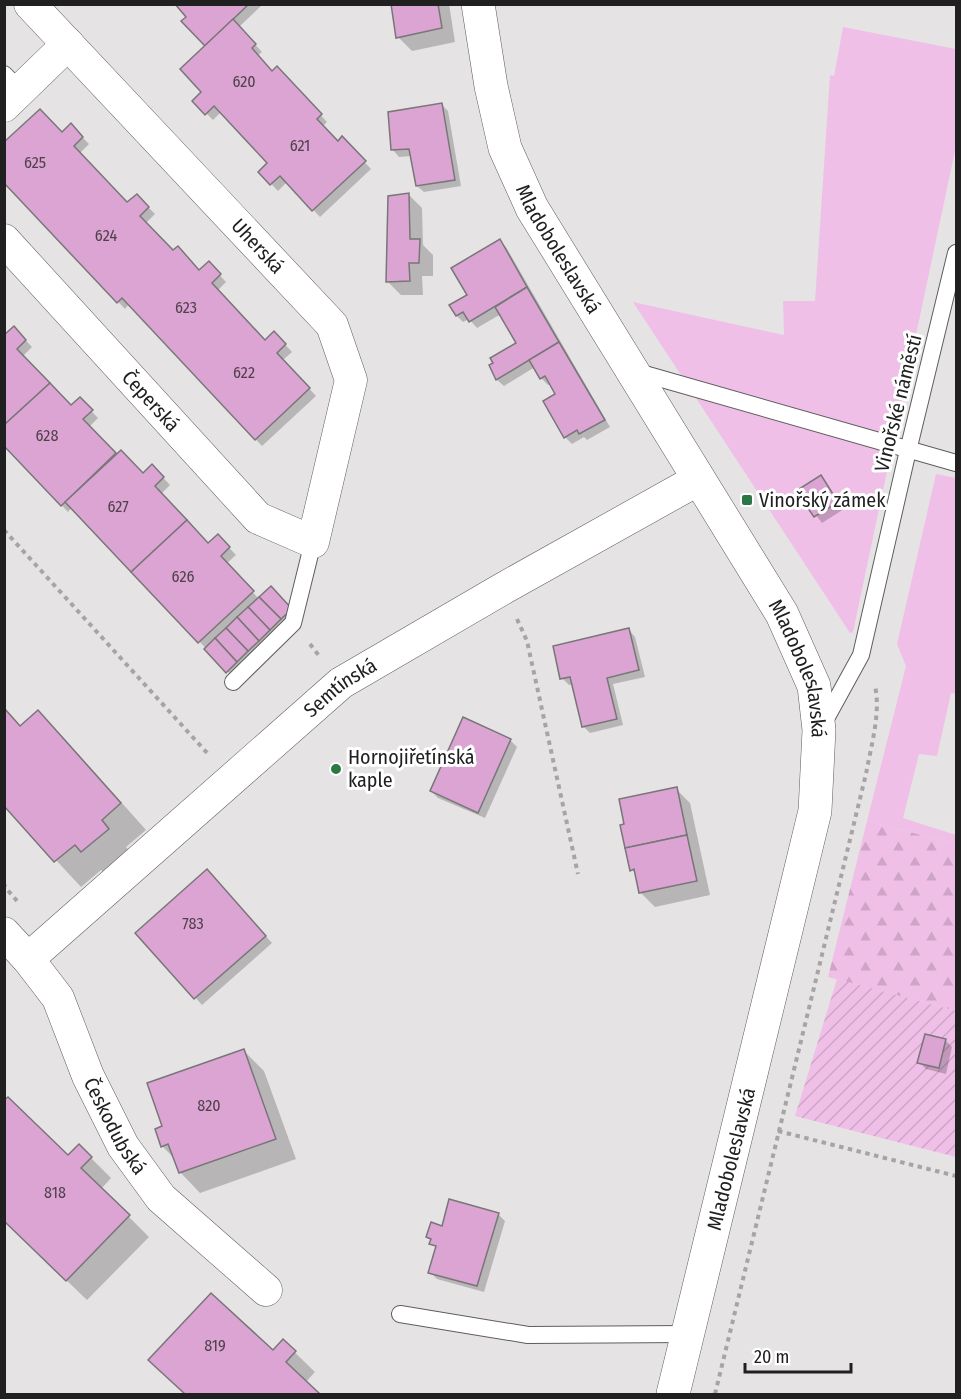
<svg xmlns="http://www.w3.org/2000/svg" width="961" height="1399" font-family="'Fira Sans Condensed',sans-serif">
<defs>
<pattern id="forest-firs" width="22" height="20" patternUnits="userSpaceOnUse" patternTransform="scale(1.5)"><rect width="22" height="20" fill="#f0bfe8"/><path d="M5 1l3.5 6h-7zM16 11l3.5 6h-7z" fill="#cea4c7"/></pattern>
<pattern id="garden-furrows" width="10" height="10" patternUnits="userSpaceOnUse" patternTransform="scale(1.5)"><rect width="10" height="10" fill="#f0bfe8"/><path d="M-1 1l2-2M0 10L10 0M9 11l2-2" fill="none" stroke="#cea4c7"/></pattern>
</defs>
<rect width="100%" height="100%" fill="#e6e3e5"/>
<g fill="#f0bfe8" fill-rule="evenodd">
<path d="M843,27L956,49V146L853,632L850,633L633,302L784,335L783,301H815L830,75L834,76ZM821,475L838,501L814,517L797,491Z"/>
<path d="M936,474L956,478V694L951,693L937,756L919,754L903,818L956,835V844L867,821L906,666L897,644Z"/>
</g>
<path fill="url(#forest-firs)" d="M867,821L956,844V1011L828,977Z"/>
<path fill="url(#garden-furrows)" d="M837,979L956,1011V1157L795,1116Z"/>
<g fill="#0003">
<path d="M177,4H263L239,27L262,52L257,56L272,73L277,68L327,122L323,126L338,142L342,138L371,169L320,217L287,182L278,191L260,172L270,163L221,112L213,120L194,101L203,92L207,46L188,17Z"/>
<path d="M392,4H449L455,42L412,51L398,37Z"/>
<path d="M441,104L448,111L461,186L424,192L417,186L412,156L399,157L393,150Z"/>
<path d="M71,126L89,144L80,153L128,204L137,196L155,214L146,223L173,252L199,271L215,270L226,282L217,291L265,342L281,340L292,352L283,360L316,396L262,446L129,304L125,309L4,181Z"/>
<path d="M408,194L422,208L423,245L433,255V276H422L423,295H401L387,281Z"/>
<path d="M500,241L506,247L610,427L587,440L584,437L572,444L565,437L545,401L557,394L551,384L548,385L541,378L535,367L504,386L497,380L491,366L518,344L501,314L477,328L469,319L463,322L457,316Z"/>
<path d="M14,328L32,347L23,356L71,407L80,399L98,418L89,427L116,455L143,475L152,466L170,485L161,494L208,544L218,536L236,555L226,564L259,599L298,616L234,678L72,507L68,512L4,444Z"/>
<path d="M821,477L844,509L822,523L799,492Z"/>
<path d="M629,630L635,637L645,677L613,684L623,725L590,733L583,726L573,684L569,685L562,678Z"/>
<path d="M4,707L22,727L38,712L64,738L146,830L126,847L133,855L108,877L101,870L81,887L4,804Z"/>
<path d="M510,740L517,747L485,818L438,798L431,791Z"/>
<path d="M676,789L690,803L710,895L655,907L641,893L637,875L632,870Z"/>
<path d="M214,878L272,943L202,1005L138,933Z"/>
<path d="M946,1041L952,1047L946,1074L926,1069L919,1062Z"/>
<path d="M244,1051L264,1071L296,1159L200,1193L180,1172L175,1159L162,1146L164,1127Z"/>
<path d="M79,1146L111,1178L101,1189L149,1237L87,1300L4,1220Z"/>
<path d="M498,1214L505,1221L484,1292L437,1279L430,1272L437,1249L428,1237L443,1228Z"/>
<path d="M283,1341L315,1372L305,1383L317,1394H186L171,1380L273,1352Z"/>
</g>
<g fill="#dba4d2" stroke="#787678" stroke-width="1.5">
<path d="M175,4H249L205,46L181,21L186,17Z"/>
<path d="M391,4H438L442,28L396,38Z"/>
<path d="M233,19L256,44L252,48L272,71L277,66L322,114L317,119L338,141L342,136L366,161L312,211L280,176L270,185L258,172L267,163L214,106L205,115L192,101L201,92L180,69Z"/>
<path d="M442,103L455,180L416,186L409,149L391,150L388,112Z"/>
<path d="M40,109L62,132L71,123L83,137L74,146L127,202L137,194L149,207L140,216L173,250L178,246L199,270L209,261L221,274L212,283L265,340L274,331L286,344L277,353L310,388L255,440L122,298L117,303L4,183V142Z"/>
<path d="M409,193L410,239H420L419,263H409L410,281L386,282L388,196Z"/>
<path d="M500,239L527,287L469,322L463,312L456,316L449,305L467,295L451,268Z"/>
<path d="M527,287L559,342L496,380L489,365L493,363L490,358L516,343L495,307Z"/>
<path d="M14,326L26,340L17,349L50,383L4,425V335Z"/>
<path d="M559,342L605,420L579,434L577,430L564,438L543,401L555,394L545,376L540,379L529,360Z"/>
<path d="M50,383L71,405L80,397L93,410L83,419L116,453L61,506L4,446V425Z"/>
<path d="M121,450L143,473L152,464L164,477L155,486L187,520L131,572L65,502Z"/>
<path d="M821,475L838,502L814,517L796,491Z"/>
<path d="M187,520L208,543L218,534L230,547L221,556L254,591L198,643L131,572Z"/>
<path d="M271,586L292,609L281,619L259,597Z"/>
<path d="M259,597L281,619L270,630L248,607Z"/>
<path d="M248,607L270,630L259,641L237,617Z"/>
<path d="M237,617L259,641L248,651L226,628Z"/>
<path d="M226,628L248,651L237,662L215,638Z"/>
<path d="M629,628L639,670L607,678L617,719L582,727L570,677L560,679L553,646Z"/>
<path d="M215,638L237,662L226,673L204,649Z"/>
<path d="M4,708L20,726L38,710L121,803L102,820L109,829L81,852L75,845L54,862L4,806Z"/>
<path d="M463,717L511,739L478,813L430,791Z"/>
<path d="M677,787L687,835L625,848L620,825L624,824L619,799Z"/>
<path d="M687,835L697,881L639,893L634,869L630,871L625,848Z"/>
<path d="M207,869L266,936L194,999L135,933Z"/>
<path d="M925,1034L946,1039L939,1068L917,1063Z"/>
<path d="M244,1049L276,1139L179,1173L168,1144L161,1147L155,1129L162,1126L147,1083Z"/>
<path d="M8,1097L68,1155L79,1144L92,1157L81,1168L130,1215L66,1281L4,1221V1100Z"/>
<path d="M449,1199L499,1213L477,1286L428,1273L436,1246L429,1244L431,1239L426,1237L431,1222L442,1226Z"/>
<path d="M211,1293L273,1350L283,1339L296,1351L286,1362L320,1394H185L148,1360Z"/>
</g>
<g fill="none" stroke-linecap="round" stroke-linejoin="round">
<defs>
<g id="service">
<path d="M4,74L21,91"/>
<path d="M634,371L956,463"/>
<path d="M233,682L293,623L313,542"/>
<path d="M822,726L861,655L906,459L956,253"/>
<path d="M400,1314L528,1335L688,1334"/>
</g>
<g id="minor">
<path d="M4,106L68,44"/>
<path id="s1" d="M4,240L258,518L313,542L351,380L332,325L30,4"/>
<path id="s2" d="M4,933L28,959L58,998L88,1076L123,1146L161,1198L266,1290"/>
<path id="s3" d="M28,959L341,683L504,588L699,479"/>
</g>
<g id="secondary">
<path id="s4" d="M478,4L491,86L505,148L532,208L782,614L814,686L819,730L815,811L673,1394"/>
</g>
</defs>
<use href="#service" stroke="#5f5d5f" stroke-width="18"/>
<use href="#minor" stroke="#5f5d5f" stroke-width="33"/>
<use href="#secondary" stroke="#5f5d5f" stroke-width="34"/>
<g stroke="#a6a4a5" stroke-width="4" stroke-dasharray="4.5 4.5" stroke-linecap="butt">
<path d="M4,530L209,755"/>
<path d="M517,619L527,641L578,874"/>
<path d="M310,644L320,657"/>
<path d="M4,883L5,887L18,902"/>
<path d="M778,1131L956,1176"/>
<path d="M715,1394L866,774C871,746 881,713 875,686"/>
</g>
<use href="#service" stroke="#fff" stroke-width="16"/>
<use href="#minor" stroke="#fff" stroke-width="32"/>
<use href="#secondary" stroke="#fff" stroke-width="33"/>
</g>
<g fill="#2b7746" stroke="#fff" stroke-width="2">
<rect x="741" y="494" width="12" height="12" rx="3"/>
<circle cx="336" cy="769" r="6"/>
</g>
<g text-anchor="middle" stroke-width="6" stroke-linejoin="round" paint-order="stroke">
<g font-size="16" fill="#50414d">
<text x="244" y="87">620</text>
<text x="300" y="151">621</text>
<text x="35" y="168">625</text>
<text x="106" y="241">624</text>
<text x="186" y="313">623</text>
<text x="244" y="378">622</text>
<text x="47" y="441">628</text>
<text x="118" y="512">627</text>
<text x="183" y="582">626</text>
<text x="193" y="929">783</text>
<text x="209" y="1111">820</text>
<text x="55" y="1198">818</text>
<text x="215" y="1351">819</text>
</g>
<g font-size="20" fill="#212021" stroke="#fff">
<text transform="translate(258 246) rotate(47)" y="7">Uherská</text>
<text dy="7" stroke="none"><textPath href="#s4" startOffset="261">Mladoboleslavská</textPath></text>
<text dy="7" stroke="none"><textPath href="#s1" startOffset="218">Čeperská</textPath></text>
<text transform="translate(898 403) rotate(-76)" y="7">Vinořské náměstí</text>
<text dy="7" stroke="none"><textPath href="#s4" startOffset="747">Mladoboleslavská</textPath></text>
<text dy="7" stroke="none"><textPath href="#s3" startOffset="414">Semtínská</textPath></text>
<text dy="7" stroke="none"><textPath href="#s2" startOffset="225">Českodubská</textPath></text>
<text transform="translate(731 1159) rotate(-76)" y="7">Mladoboleslavská</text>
</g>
<g font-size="20" fill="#212021" stroke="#fff" text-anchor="start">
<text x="759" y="507">Vinořský zámek</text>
<text x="348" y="764">Hornojiřetínská<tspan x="348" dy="23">kaple</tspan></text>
</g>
</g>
<rect width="961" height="1399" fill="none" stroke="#212021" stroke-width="12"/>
<path d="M745 1363v9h106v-9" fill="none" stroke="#212021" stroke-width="3"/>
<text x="754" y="1363" font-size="18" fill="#212021" stroke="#ffffff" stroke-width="4.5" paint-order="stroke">20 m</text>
</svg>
